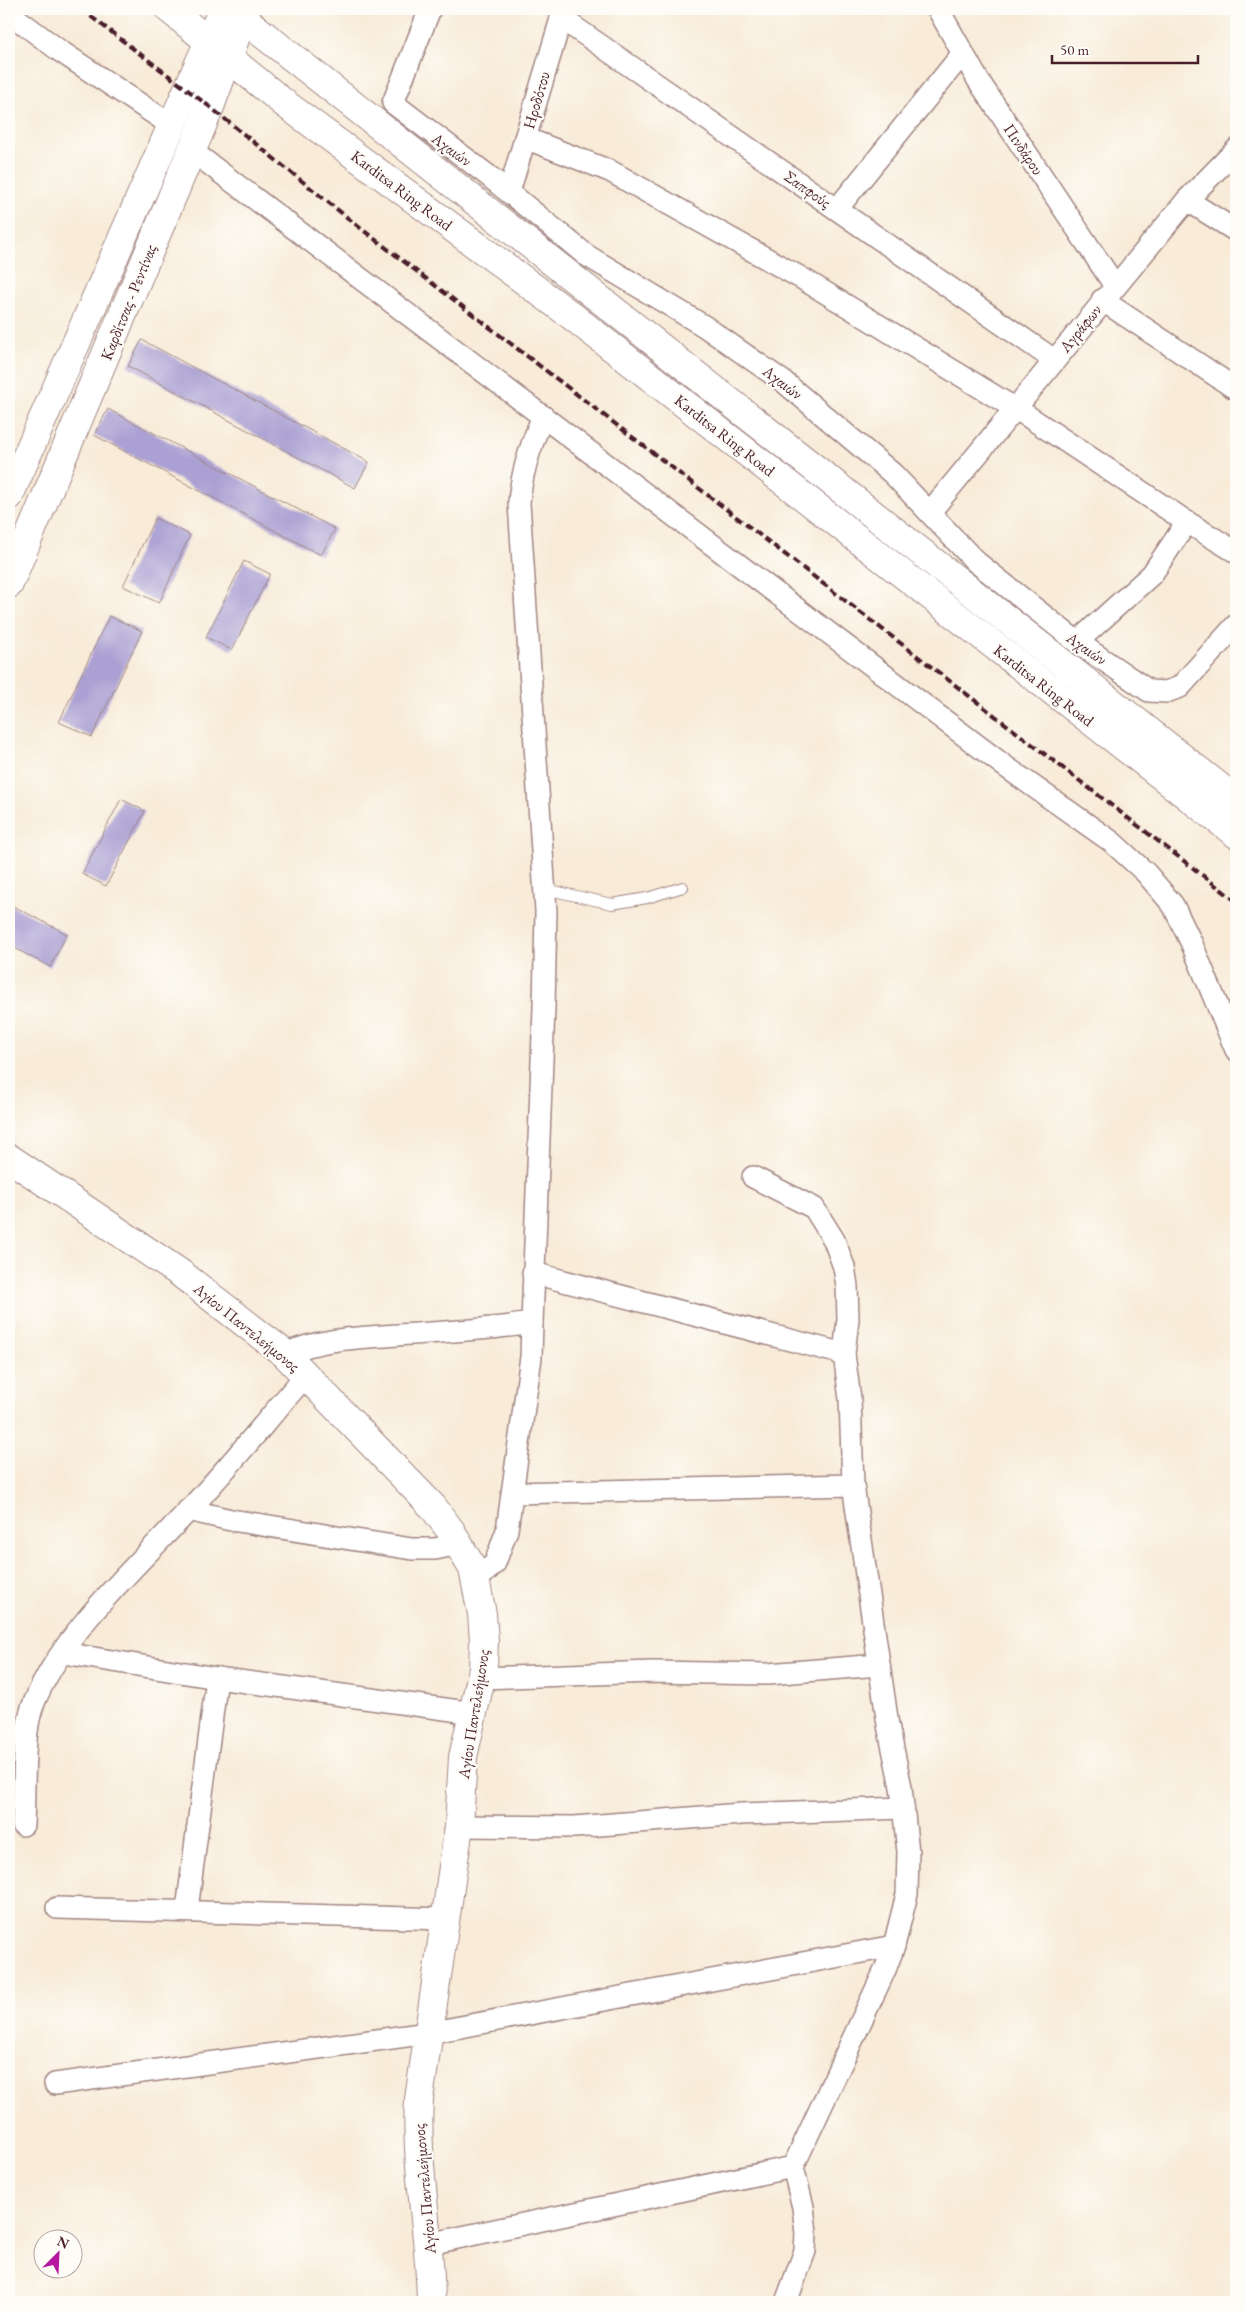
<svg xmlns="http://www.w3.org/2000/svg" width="1245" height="2311" font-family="'EB Garamond',serif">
<rect width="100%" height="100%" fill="#fdfcf7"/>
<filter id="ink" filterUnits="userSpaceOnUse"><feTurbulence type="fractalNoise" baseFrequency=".02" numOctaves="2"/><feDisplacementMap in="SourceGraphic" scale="10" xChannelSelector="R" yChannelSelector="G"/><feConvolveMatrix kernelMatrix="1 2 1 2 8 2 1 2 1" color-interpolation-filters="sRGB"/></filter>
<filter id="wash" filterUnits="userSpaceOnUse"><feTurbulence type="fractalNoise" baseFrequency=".0096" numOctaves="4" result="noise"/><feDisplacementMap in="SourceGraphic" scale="20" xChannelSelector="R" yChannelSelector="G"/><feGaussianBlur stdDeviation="1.12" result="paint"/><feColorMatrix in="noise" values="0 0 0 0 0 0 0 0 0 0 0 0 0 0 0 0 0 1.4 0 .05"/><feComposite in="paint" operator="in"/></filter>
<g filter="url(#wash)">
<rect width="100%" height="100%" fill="#f8ebd8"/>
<g id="blocks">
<g fill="#aaa0d3">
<path d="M142,340L369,462L355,488L128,366Z"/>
<path d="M108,409L335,529L321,555L94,435Z"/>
<path d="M155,518L190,535L159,603L123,586Z"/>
<path d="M244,561L270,574L232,650L206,637Z"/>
<path d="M109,616L142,631L92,737L59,722Z"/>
<path d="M121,799L145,811L106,886L82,874Z"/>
<path d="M9,904L67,934L50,967L9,945Z"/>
</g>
</g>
</g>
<g filter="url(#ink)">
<use href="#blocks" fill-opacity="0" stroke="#a18582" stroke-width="1"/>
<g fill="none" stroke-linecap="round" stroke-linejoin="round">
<defs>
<path id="lane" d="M545,889L612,904L647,898L683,887"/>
<g id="street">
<path d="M430,9L393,103L490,177L586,255L704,326L784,382L893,474L975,561L1077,642L1149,691L1166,692L1180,687L1236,625"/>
<path d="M938,9L978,80L1115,286"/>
<path d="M9,13L60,51L171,125"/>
<path d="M561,18L1054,360"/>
<path d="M525,138L610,171L803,279L1029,417L1187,522L1236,552"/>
<path d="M192,151L1006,767L1112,842L1146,873L1173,905L1191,942L1236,1050"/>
<path d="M509,192L564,9"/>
<path d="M1187,200L1236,231"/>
<path d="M837,209L963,53"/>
<path d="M1102,300L1236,389"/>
<path d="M930,512L1187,200L1236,150"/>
<path d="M1077,642L1152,574L1187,522"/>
<path d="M753,1177L814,1208L834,1240L844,1267L847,1286L848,1319L844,1354L850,1399L853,1485L888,1725L901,1787L908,1852L907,1894L894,1946L885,1970L793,2167L803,2207L806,2233L805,2251L786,2302"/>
<path d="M533,1273L844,1354"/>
<path d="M285,1354C321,1338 359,1338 398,1335C443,1332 487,1330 532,1323"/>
<path d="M513,1493L853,1485"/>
<path d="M188,1510L231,1520L412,1549H435L459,1544"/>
<path d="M476,1581L495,1563L507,1530L531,1357L532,1323L544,1008L546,911L519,503C521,473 531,444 543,416"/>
<path d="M63,1653L217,1678L474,1713"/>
<path d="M481,1678L652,1672L768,1674L879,1665"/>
<path d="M23,1825C25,1793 22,1737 32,1708C58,1637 137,1565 189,1510C229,1467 267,1420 306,1375"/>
<path d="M459,1826L574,1827L741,1814L903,1808"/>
<path d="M57,1908L446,1919"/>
<path d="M187,1910L217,1678"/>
<path d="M55,2084L428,2033L894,1946"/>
<path d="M429,2244L793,2167"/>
</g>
<g id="secondary">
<path d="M9,496L223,9"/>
<path d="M9,584L210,107L246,9"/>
<path d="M9,1158L180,1273L285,1354L433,1507L451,1531L473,1569L482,1614L484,1641L483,1669L463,1757L459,1826L419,2099C415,2167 430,2234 431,2302"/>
</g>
<g id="primary">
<path d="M169,9L284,103L568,313L1236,834"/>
<path d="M231,9L1236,800"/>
</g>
</defs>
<use href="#lane" stroke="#a18582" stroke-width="12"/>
<use href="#street" stroke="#a18582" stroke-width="24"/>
<use href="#secondary" stroke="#a18582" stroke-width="30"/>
<use href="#primary" stroke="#a18582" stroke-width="30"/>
<use href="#lane" stroke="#fff" stroke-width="10"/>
<use href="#street" stroke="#fff" stroke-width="21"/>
<use href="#secondary" stroke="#fff" stroke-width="28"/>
<use href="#primary" stroke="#fff" stroke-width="28"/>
<path stroke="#4a1f2b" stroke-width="4" stroke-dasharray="8 4" stroke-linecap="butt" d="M81,9L210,107L359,227L1236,901"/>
</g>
</g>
<g text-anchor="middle" stroke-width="4.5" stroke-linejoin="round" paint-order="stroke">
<g font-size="16" fill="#4a1f2b" stroke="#fdfcf7">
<text transform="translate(536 100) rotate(-74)" y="6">Ηροδότου</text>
<text transform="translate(452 149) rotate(36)" y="6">Αχαιών</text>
<text transform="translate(1024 149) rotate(56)" y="6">Πινδάρου</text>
<text transform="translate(808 189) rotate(35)" y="6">Σαπφούς</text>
<text transform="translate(402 190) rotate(37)" y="6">Karditsa Ring Road</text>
<text transform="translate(128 302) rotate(-68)" y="6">Καρδίτσας - Ρεντίνας</text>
<text transform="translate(1080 328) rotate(-51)" y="6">Αγράφων</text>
<text transform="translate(783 382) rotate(37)" y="6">Αχαιών</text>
<text transform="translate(725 435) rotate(38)" y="6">Karditsa Ring Road</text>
<text transform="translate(1087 648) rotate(35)" y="6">Αχαιών</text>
<text transform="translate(1044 685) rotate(38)" y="6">Karditsa Ring Road</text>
<text transform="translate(247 1327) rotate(39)" y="6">Αγίου Παντελεήμονος</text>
<text transform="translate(473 1714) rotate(-81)" y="6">Αγίου Παντελεήμονος</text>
<text transform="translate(424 2189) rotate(-95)" y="6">Αγίου Παντελεήμονος</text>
</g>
</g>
<rect width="1245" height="2311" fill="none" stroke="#fdfcf7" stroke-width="30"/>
<g transform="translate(58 2254) rotate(24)"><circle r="24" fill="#fdfcf7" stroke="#b5a4a5"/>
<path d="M0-4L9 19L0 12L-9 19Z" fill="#b5179e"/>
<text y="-8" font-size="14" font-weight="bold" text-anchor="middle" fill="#4a1f2b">N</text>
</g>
<path d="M1052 55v8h146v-8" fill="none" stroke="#4a1f2b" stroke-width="2.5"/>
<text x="1060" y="55" font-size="15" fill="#4a1f2b" stroke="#fdfcf7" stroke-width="4" paint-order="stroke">50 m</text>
</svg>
